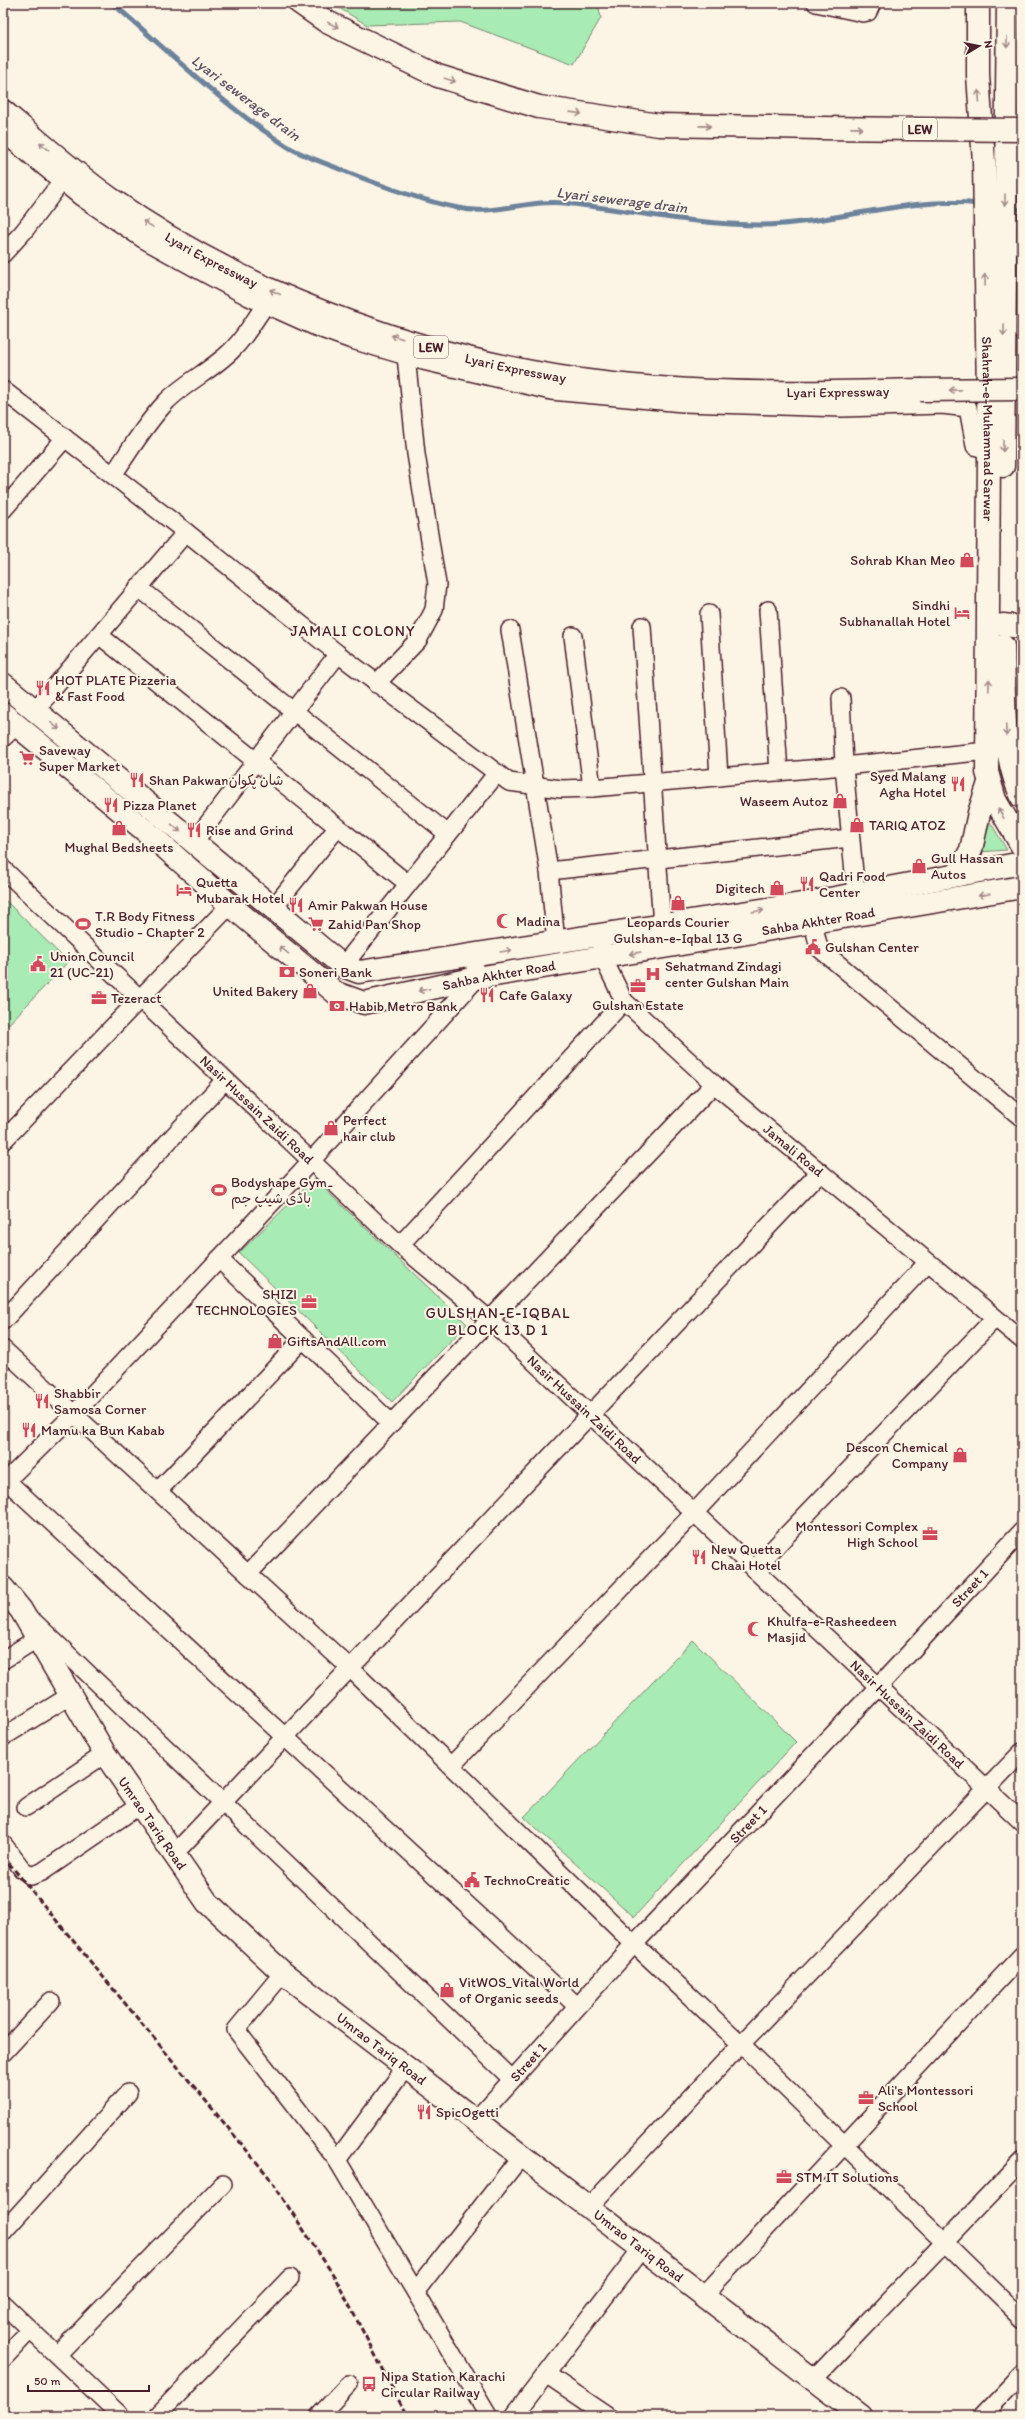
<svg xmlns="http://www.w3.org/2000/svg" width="1025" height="2419" font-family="Itim,'Playpen Sans Arabic',sans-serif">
<rect width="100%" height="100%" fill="#fcf5e5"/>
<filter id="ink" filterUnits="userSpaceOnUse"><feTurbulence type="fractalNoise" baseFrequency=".025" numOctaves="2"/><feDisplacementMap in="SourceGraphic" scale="8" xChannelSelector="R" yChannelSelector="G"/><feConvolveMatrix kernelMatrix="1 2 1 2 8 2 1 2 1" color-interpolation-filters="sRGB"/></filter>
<g filter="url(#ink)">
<g fill="#a9ebb4" stroke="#7a8570">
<path d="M331,3H598L601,18L574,64L460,22L367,25Z"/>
<path d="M989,820L1007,850L979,852Z"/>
<path d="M4,899L68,962L3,1030V901Z"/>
<path d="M314,1179L467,1324L392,1402L239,1253Z"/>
<path d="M693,1640L796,1742L634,1917L524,1817Z"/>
</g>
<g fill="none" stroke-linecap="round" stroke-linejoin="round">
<g stroke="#6d839b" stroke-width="5">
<path d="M112,3C170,52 225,108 290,148C306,157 325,163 342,170C379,185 419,200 458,208C494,216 529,199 565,203C630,210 695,225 761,225C835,224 905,196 980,204"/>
<path d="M1012,207L1022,211"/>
</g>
<defs>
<g id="street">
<path d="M816,3L863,13L868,12L872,3"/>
<path d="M3,133L81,197L143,239L208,275L249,297L316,327L352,340L423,361L551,391L683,403L842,408L942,405L968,408L975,446L989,451"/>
<path d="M3,254L24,231L62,181"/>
<path d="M3,390L186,532L338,654L509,782L561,789L592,788L844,766L987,751"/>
<path d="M113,475C130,450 146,423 167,401C187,381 214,369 233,349C246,336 255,319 266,304"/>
<path d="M3,510L65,438"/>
<path d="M138,587L448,834"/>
<path d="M768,610L779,772"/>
<path d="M709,614L719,777"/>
<path d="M642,626L662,927"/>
<path d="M510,630L549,871L556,943"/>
<path d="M99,635L407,883"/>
<path d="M573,636L592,788"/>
<path d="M376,684L418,640L434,610L437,584L416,454L406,356"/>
<path d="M841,698L844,766L856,894"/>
<path d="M36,709L186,532"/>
<path d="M3,738L17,725"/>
<path d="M193,843L338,654"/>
<path id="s1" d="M3,869L400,1245L490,1320L1022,1822"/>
<path d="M549,871L850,838"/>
<path d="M274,907L338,827"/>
<path d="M810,911L819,948L1022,1118"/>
<path id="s2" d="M601,945L603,958L624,1001L714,1084L1022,1340"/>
<path d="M343,966L497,773"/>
<path d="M3,1141L230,905"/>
<path d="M400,1245L624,1001"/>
<path d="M219,1259L391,1423"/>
<path d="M3,1321L225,1080"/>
<path d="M3,1349L350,1668L634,1944L741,2044L1022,2318"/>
<path d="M7,1481L577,2006"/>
<path d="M3,1484L74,1414L311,1161L477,978L473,956"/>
<path d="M158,1491L303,1339"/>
<path d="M754,1569L995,1318"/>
<path d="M248,1574L714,1084"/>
<path d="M33,1621L512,2079"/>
<path d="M3,1660L38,1638"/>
<path d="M3,1737L71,1695"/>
<path d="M451,1766L694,1513L928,1262"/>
<path d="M26,1807L105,1754"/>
<path d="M3,1844L22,1869L31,1876L42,1872L140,1805"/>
<path d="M173,1855L820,1172"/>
<path d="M283,1973L236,2030L337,2160L489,2416"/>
<path d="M3,2053L51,2001"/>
<path id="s3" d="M476,2120L634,1944L878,1687L1022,1531"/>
<path d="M337,2160L406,2067"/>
<path d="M589,2207L741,2044L1022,1752"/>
<path d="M3,2232L128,2093"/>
<path d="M416,2291L522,2155"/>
<path d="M704,2295L1022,1955"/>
<path d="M3,2304L121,2416"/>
<path d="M57,2355L223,2184"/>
<path d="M3,2359L30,2330"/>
<path d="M546,2374L608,2416"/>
<path d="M814,2379L1022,2161"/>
<path d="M157,2416L290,2278"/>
<path d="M319,2416L349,2384"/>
<path d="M514,2416L642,2248"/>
<path d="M982,2416L1022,2374"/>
</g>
<g id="secondary">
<path id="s4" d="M978,3V75L984,162L989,451L987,772L995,800L1022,846"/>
<path d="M1003,466L1008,3"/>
<path d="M1003,625L1022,627"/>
<path d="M1003,646C1005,697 1000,750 1022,797"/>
<path d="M3,684L343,966L359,972L808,903L1022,863"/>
<path id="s5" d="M3,714L153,837L230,905L336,993L364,1003L477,978L1022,887"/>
<path d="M957,875L971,850L979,813L989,783"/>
<path id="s6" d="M3,1588L21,1610L105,1754L207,1902L283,1973L861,2416"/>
</g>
<g id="highway">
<path d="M300,3L327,22L438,76L539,107L659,125L818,128"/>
<path id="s7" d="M3,111C38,141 73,172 111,199C253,300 440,365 613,384C715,395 818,393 920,390"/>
</g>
</defs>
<use href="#street" stroke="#4a1f2b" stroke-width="20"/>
<use href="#secondary" stroke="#4a1f2b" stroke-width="25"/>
<use href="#highway" stroke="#4a1f2b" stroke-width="25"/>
<use href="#street" stroke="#fcf5e5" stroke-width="17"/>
<use href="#secondary" stroke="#fcf5e5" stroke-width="22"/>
<use href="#highway" stroke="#fcf5e5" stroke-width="22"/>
<path stroke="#4a1f2b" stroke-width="3" stroke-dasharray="6 3" stroke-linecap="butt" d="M3,1856L268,2176L334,2276L407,2416"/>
<defs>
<g id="highway-bridge">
<path d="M818,128L1022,130"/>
<path d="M920,390L1022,389"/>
</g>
</defs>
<use href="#highway-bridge" stroke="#4a1f2b" stroke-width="25" stroke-linecap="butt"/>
<use href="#highway-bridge" stroke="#fcf5e5" stroke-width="22"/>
</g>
<defs><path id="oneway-shaft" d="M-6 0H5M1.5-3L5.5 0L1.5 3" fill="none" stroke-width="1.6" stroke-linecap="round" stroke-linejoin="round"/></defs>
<g stroke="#a38a88">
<use href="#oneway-shaft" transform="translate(333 25) rotate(26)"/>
<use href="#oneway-shaft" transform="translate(1007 42) rotate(91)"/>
<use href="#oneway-shaft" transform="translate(450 80) rotate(17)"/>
<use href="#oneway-shaft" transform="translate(979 96) rotate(-94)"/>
<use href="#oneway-shaft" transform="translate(576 113) rotate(8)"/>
<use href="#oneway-shaft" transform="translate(705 126) rotate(1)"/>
<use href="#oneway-shaft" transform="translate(857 128) rotate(1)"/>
<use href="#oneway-shaft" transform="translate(44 146) rotate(-141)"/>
<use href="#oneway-shaft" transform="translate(1005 200) rotate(90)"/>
<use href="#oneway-shaft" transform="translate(148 224) rotate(-148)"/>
<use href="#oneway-shaft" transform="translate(985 280) rotate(-91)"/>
<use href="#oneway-shaft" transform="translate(275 292) rotate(-155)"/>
<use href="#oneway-shaft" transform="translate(1004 330) rotate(90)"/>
<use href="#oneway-shaft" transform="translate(397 337) rotate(-163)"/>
<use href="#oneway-shaft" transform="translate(955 390) rotate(179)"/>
<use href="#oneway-shaft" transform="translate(1003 446) rotate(91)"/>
<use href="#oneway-shaft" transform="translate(989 685) rotate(-89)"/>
<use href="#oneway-shaft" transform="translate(55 726) rotate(40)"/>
<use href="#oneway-shaft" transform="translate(1006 730) rotate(87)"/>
<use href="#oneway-shaft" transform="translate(1001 813) rotate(-117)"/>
<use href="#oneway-shaft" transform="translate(176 828) rotate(40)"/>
<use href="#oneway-shaft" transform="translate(984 895) rotate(171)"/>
<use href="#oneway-shaft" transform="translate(758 911) rotate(-9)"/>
<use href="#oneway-shaft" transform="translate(284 950) rotate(-140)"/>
<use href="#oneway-shaft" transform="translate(506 951) rotate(-9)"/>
<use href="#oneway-shaft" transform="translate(635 953) rotate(170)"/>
<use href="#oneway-shaft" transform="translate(424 990) rotate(168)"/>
</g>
</g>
<defs>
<symbol id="shop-bare" viewBox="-9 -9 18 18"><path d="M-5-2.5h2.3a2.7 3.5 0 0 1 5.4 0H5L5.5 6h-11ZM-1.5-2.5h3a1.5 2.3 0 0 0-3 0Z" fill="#d1495b" stroke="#fcf5e5" stroke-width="2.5" paint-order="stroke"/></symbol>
<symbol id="hotel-bare" viewBox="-9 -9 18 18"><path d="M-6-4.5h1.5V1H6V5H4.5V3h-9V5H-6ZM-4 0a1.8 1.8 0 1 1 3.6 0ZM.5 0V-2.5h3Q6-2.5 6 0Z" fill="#d1495b" stroke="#fcf5e5" stroke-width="2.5" paint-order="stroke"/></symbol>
<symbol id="restaurant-bare" viewBox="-9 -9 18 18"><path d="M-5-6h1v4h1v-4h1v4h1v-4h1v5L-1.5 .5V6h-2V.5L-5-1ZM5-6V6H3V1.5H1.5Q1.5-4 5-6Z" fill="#d1495b" stroke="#fcf5e5" stroke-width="2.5" paint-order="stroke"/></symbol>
<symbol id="supermarket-bare" viewBox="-9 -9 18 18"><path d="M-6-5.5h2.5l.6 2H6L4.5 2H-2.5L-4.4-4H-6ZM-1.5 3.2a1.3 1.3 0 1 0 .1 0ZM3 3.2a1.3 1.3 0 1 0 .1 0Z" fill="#d1495b" stroke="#fcf5e5" stroke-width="2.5" paint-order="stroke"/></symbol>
<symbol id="mosque-bare" viewBox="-9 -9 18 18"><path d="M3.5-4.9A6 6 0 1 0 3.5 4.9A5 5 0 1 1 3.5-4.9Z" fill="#d1495b" stroke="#fcf5e5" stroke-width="2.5" paint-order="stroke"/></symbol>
<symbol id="stadium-bare" viewBox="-9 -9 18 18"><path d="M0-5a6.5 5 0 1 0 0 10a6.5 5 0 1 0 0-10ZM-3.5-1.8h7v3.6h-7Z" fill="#d1495b" stroke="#fcf5e5" stroke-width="2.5" paint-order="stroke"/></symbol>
<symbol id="civic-bare" viewBox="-9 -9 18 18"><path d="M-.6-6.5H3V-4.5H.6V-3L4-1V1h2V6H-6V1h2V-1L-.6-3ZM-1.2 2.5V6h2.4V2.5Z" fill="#d1495b" stroke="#fcf5e5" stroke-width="2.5" paint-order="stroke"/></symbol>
<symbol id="bank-bare" viewBox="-9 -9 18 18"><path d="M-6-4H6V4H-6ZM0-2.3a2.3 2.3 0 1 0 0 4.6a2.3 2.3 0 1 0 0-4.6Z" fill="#d1495b" stroke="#fcf5e5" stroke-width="2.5" paint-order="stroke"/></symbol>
<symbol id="hospital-bare" viewBox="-9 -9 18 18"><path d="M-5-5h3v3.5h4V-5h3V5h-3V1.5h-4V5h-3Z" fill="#d1495b" stroke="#fcf5e5" stroke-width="2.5" paint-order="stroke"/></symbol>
<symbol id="office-bare" viewBox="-9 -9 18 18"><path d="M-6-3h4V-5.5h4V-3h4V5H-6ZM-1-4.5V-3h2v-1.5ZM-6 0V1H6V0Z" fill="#d1495b" stroke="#fcf5e5" stroke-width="2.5" paint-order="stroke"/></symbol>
<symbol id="bus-bare" viewBox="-9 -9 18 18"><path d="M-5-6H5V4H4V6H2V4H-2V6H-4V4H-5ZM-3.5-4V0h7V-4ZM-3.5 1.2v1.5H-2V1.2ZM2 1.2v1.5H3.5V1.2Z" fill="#d1495b" stroke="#fcf5e5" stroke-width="2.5" paint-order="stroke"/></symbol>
</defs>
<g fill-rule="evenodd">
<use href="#shop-bare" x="956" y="549" width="22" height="22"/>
<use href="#hotel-bare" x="951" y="602" width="22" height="22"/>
<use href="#restaurant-bare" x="32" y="677" width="22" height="22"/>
<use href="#supermarket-bare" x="16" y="747" width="22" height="22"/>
<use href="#restaurant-bare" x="126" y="769" width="22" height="22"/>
<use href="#restaurant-bare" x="947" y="773" width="22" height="22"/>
<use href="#shop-bare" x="829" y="790" width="22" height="22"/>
<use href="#restaurant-bare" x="100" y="794" width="22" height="22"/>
<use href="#shop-bare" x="846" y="814" width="22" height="22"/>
<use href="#shop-bare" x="108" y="817" width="22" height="22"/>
<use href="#restaurant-bare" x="183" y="819" width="22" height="22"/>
<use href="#shop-bare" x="908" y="855" width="22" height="22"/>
<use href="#restaurant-bare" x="796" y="873" width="22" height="22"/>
<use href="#shop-bare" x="766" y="877" width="22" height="22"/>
<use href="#hotel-bare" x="173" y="879" width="22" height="22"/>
<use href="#shop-bare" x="667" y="892" width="22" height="22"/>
<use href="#restaurant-bare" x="285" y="894" width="22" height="22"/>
<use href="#mosque-bare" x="493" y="910" width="22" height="22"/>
<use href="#stadium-bare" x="72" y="913" width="22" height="22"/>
<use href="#supermarket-bare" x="305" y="913" width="22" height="22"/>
<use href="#civic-bare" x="802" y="936" width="22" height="22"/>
<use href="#civic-bare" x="27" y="953" width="22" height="22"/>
<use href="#bank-bare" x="276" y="961" width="22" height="22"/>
<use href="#hospital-bare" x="642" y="963" width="22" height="22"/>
<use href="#office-bare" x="627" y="975" width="22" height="22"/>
<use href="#shop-bare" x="299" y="980" width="22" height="22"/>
<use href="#restaurant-bare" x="476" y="984" width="22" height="22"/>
<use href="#office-bare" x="88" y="987" width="22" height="22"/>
<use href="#bank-bare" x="326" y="995" width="22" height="22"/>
<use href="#shop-bare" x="320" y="1117" width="22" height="22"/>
<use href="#stadium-bare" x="208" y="1179" width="22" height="22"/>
<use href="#office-bare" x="298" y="1291" width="22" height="22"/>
<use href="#shop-bare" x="264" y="1330" width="22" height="22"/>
<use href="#restaurant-bare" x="31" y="1390" width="22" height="22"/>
<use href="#restaurant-bare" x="18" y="1419" width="22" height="22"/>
<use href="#shop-bare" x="949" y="1444" width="22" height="22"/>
<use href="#office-bare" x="919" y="1523" width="22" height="22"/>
<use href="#restaurant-bare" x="688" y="1546" width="22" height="22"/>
<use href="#mosque-bare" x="744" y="1618" width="22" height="22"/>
<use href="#civic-bare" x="461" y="1869" width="22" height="22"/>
<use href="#shop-bare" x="436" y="1979" width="22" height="22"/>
<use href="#office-bare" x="855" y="2087" width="22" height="22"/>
<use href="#restaurant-bare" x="413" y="2101" width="22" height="22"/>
<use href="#office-bare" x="773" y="2166" width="22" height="22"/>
<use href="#bus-bare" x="358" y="2373" width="22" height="22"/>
</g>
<g text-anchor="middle" stroke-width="4" stroke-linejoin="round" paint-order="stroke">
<g fill="#fcf5e5" stroke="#7f5f63" stroke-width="1">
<rect x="903" y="118" width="34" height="22" rx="3"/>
<rect x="414" y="336" width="34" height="22" rx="3"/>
</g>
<g font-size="13" font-weight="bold" fill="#4a1f2b">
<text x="920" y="134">LEW</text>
<text x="431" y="352">LEW</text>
</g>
<g font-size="14" fill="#4a1f2b" stroke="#fcf5e5">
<text dy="5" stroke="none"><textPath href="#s7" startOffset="257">Lyari Expressway</textPath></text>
<text dy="5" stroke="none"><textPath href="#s7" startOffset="581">Lyari Expressway</textPath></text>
<text dy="5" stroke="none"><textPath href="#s7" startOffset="905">Lyari Expressway</textPath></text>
<text dy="5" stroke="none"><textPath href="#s4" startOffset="426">Shahrah-e-Muhammad Sarwar</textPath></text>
<text dy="5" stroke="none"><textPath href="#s5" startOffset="926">Sahba Akhter Road</textPath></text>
<text dy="5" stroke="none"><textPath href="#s5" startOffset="602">Sahba Akhter Road</textPath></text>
<text dy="5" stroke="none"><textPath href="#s1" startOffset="350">Nasir Hussain Zaidi Road</textPath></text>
<text dy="5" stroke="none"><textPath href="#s2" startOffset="287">Jamali Road</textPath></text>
<text dy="5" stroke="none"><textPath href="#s1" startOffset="794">Nasir Hussain Zaidi Road</textPath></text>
<text dy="5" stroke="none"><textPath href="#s3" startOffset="726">Street 1</textPath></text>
<text dy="5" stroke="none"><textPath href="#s1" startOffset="1238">Nasir Hussain Zaidi Road</textPath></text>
<text dy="5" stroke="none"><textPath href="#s6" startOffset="279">Umrao Tariq Road</textPath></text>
<text dy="5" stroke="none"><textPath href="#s3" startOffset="402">Street 1</textPath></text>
<text dy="5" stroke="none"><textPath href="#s6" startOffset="603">Umrao Tariq Road</textPath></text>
<text dy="5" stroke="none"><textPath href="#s3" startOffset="78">Street 1</textPath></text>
<text dy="5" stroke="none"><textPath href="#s6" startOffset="927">Umrao Tariq Road</textPath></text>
</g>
<g font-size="14" fill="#4a1f2b" stroke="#fcf5e5" text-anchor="start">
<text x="955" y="565" text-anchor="end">Sohrab Khan Meo</text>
<text x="950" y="610" text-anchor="end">Sindhi<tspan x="950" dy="16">Subhanallah Hotel</tspan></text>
<text x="55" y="685">HOT PLATE Pizzeria<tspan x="55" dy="16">&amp; Fast Food</tspan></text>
<text x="39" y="755">Saveway<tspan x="39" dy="16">Super Market</tspan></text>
<text x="946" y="781" text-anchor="end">Syed Malang<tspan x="946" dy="16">Agha Hotel</tspan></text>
<text x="149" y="785">Shan Pakwanشان پکوان</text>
<text x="828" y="806" text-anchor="end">Waseem Autoz</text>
<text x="123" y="810">Pizza Planet</text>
<text x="869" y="830">TARIQ ATOZ</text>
<text x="206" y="835">Rise and Grind</text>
<text x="119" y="852" text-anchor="middle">Mughal Bedsheets</text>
<text x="931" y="863">Gull Hassan<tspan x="931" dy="16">Autos</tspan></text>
<text x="819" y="881">Qadri Food<tspan x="819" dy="16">Center</tspan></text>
<text x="196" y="887">Quetta<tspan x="196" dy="16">Mubarak Hotel</tspan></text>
<text x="765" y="893" text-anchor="end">Digitech</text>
<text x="308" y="910">Amir Pakwan House</text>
<text x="95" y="921">T.R Body Fitness<tspan x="95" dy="16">Studio - Chapter 2</tspan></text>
<text x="516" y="926">Madina</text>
<text x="678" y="927" text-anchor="middle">Leopards Courier<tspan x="678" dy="16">Gulshan-e-Iqbal 13 G</tspan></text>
<text x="328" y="929">Zahid Pan Shop</text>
<text x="825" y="952">Gulshan Center</text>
<text x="50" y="961">Union Council<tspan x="50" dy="16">21 (UC-21)</tspan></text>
<text x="665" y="971">Sehatmand Zindagi<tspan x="665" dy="16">center Gulshan Main</tspan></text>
<text x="299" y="977">Soneri Bank</text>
<text x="298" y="996" text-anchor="end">United Bakery</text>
<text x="499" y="1000">Cafe Galaxy</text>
<text x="111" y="1003">Tezeract</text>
<text x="638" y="1010" text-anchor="middle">Gulshan Estate</text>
<text x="349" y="1011">Habib Metro Bank</text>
<text x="343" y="1125">Perfect<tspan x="343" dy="16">hair club</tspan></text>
<text x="231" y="1187">Bodyshape Gym۔<tspan x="231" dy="16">باڈی شیپ جم</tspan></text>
<text x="297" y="1299" text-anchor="end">SHIZI<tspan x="297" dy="16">TECHNOLOGIES</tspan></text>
<text x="287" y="1346">GiftsAndAll.com</text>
<text x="54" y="1398">Shabbir<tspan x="54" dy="16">Samosa Corner</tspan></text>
<text x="41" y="1435">Mamu ka Bun Kabab</text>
<text x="948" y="1452" text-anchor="end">Descon Chemical<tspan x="948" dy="16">Company</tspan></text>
<text x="918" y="1531" text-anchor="end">Montessori Complex<tspan x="918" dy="16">High School</tspan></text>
<text x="711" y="1554">New Quetta<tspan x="711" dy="16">Chaai Hotel</tspan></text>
<text x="767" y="1626">Khulfa-e-Rasheedeen<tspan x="767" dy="16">Masjid</tspan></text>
<text x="484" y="1885">TechnoCreatic</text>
<text x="459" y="1987">VitWOS_Vital World<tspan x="459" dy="16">of Organic seeds</tspan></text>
<text x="878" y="2095">Ali's Montessori<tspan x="878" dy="16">School</tspan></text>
<text x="436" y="2117">SpicOgetti</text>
<text x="796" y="2182">STM IT Solutions</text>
<text x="381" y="2381">Nipa Station Karachi<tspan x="381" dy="16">Circular Railway</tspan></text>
</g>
<g font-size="15" font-style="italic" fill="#5b5163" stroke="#fcf5e5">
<text transform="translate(246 98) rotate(37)" y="5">Lyari sewerage drain</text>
<text transform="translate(622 200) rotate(7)" y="5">Lyari sewerage drain</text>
</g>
<g font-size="15" letter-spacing="1" fill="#4a1f2b" stroke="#fcf5e5">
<text x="353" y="636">JAMALI COLONY</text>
<text x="498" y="1318">GULSHAN-E-IQBAL<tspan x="498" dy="17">BLOCK 13 D 1</tspan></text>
</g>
</g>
<rect width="1025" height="2419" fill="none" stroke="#fcf5e5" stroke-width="16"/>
<rect x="8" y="8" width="1009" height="2403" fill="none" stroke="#4a1f2b" stroke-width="1.5" filter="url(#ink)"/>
<g transform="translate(979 46) rotate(80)" stroke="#fcf5e5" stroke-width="3" paint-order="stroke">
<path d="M0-3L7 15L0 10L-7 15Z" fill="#4a1f2b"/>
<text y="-6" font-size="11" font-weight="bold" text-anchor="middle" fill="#4a1f2b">N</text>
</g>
<path d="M28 2385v6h121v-6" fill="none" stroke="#4a1f2b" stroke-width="2"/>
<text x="34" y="2385" font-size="12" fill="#4a1f2b" stroke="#fcf5e5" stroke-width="3" paint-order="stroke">50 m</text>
</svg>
